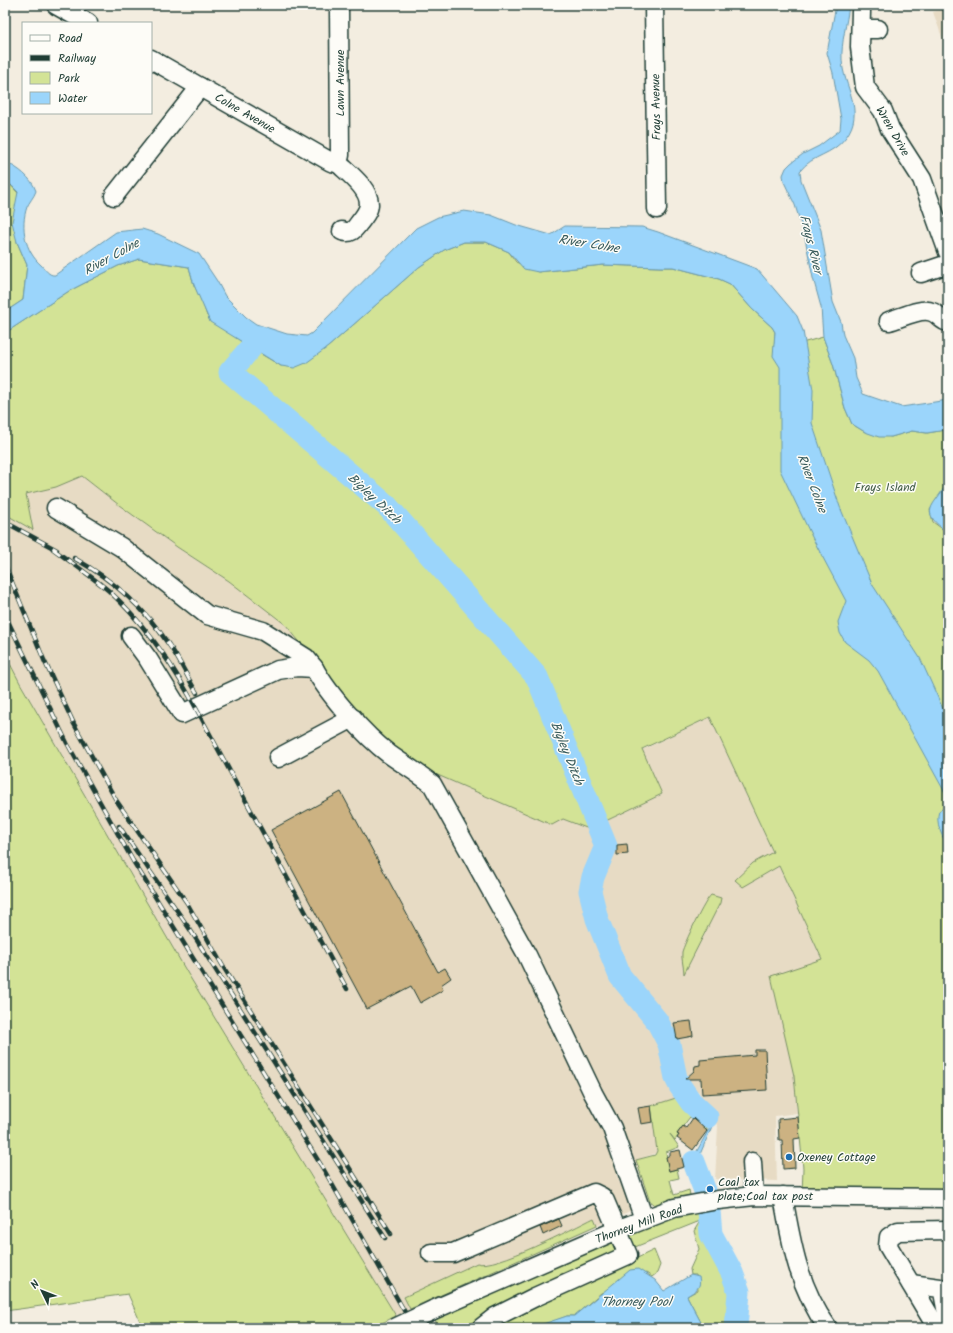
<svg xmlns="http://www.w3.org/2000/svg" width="953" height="1333" font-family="Kalam,sans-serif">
<rect width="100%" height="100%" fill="#f3ede0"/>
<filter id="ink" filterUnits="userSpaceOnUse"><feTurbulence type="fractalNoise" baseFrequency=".025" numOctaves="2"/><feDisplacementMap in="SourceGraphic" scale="8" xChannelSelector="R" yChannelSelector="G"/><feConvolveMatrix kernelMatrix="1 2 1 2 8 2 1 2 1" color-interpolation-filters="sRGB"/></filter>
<g filter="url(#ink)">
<g fill="#e7dbc4">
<path d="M948,8V54L933,12Z"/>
<path d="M82,476L119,505L177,547L229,581L286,625L356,712L563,819L589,829L662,794L642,750L710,717L822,959L794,1076L797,1113L775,1116L777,1181L715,1179L718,1127L698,1091L651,1106L657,1146L656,1153L637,1160L638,1167L616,1174L632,1210L410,1309L396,1316L188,974L20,683L5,654V514L33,529L26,494Z"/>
</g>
<g fill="#d3e396" stroke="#799065">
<path d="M5,179L18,193L17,242L27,265L23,300L5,312Z"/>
<path d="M464,242H486L509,252L516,262L538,272L603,265L660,267H673L719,279L730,284L752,309L772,327L775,332L774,351L823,337L833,364L845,408L852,424L865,432L891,437L912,431L927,433L946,430L948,432V482L930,510L933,522L948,533V1193L802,1195L803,1168L794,1076L771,976L822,959L779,866L743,887L735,880L753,863L773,852L710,717L642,749L662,794L589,829L563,819L552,825L433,773L405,756L356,712L286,625L229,581L177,547L119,505L82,476L56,487L26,494L33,530L5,514V333L69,291L118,266L139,259L189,267L194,285L203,304L207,316L246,345L281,366L328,347L419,267L444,250Z"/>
<path d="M5,654L20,683L188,974L396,1316L372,1328H143L128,1294L5,1311Z"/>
<path d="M711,895L721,898L720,903L684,974C684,968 681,958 682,952C684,944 705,900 711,895Z"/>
<path d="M682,1096L685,1104L706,1122L707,1131L690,1117L677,1134L679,1135L675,1140L670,1134L679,1147L666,1152L669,1171L677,1169L679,1178L670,1180L674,1195L689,1190L690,1195L655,1205L650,1202L636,1160L655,1155L657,1151L651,1106Z"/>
<path d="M706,1209L708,1238L730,1273L735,1291L737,1302L733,1320V1328H704L687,1296L698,1290L696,1275H691L690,1269L699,1249L694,1231L700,1221L635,1247L629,1238L630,1234C652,1221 681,1215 706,1209Z"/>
<path d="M594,1218L597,1225L410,1309L404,1297L477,1263C494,1270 574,1228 594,1218Z"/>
<path d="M605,1242L615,1244L619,1250L486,1318L472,1328H431L437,1325L435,1319Z"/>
<path d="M654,1250L660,1265L657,1273L652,1277L646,1273L601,1293L574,1316H567L537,1328H492Z"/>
</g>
<g fill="#9bd5fb" stroke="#6998ab">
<path d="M836,5H849C847,23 841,42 842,60C843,87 866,110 846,137C832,156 813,154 800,171L801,180L821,230L833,302L841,322L843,335L853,358L856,378L863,394L901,407L948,400V432L946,430L927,433L912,431L891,437H879L865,432L852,424L845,408L833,364L823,337L821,307L813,278L805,238L795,205L784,182L783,175L786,168L791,163L803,154L819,146L840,130L841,119L833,73L827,53Z"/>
<path d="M5,162C17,167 32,178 36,191C34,197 29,202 27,207C20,227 25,251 41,265C45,269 49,276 55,275L116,232L142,229L158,234L199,254L217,281L225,296L246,317L256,324L287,334L307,336L312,333L416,228L438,217L464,211L491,215L516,225L551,235L565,226L642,227L658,232L757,269L797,316L803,331L813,390L812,423L840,507L872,584L920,658L948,720V798L878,671L869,660L845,642L840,633L838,622L846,601L813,539L780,470V367L773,356L775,332L772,327L752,309L730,284L719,279L673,267H660L603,265L538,272L524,269L509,252L486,242H464L444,250L419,267L328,347L306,363L294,368L281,366L210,322L194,285L189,267L139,259L118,266L69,291L5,333V312L23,300L27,265L17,242L12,222L18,192L5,179Z"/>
<path d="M948,482V533C918,510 932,509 948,482Z"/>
<path d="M948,805V847C942,836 935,823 939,811Z"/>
<path d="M688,1094L713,1124L698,1159L697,1166L708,1190L700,1192L692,1160L709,1129C708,1117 699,1116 691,1110C687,1107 684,1101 682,1096Z"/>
<path d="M638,1269L655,1280L664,1291L691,1275L699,1277C702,1288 695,1291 687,1296L704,1328H531L567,1316H574L630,1270Z"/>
</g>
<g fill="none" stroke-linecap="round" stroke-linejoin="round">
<g stroke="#9bd5fb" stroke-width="23">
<path d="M260,337L230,372L387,506L537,677L606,846L593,877L590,891L597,919L620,976L657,1021L669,1044L676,1078L680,1086L691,1102L707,1117"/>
<path d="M694,1162L708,1199L711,1234L732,1273L739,1292L736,1328"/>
</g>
</g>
<g fill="#ccb282" stroke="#1f3d34">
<path d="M341,792L438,972L445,968L451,978L441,985L443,990L420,1003L411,986L367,1009L271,830Z"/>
<path d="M627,844L628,854L617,855V845Z"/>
<path d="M691,1021L693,1036L677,1039L674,1023Z"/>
<path d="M755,1050H765L767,1090L702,1094L701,1079H685L694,1071L695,1066L700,1065V1060L755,1055Z"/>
<path d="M651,1106L653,1122L641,1124L638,1108Z"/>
<path d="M798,1117L800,1138L794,1139L795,1168L783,1169L782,1140H779L778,1119Z"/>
<path d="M693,1118L707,1131L693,1150L677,1138L679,1135L677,1134L683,1126L686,1128Z"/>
<path d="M680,1150L684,1167L669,1171L666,1157L670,1155V1152Z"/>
<path d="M559,1219L562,1226L543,1235L540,1227Z"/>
</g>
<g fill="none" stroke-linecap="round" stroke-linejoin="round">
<defs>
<g id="minor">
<path d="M56,5L88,23"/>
<path d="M654,5L657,209"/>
<path d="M861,11L860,47L865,87L883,111L890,129L922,179L948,252"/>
<path d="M861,29H878"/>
<path d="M151,59L331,162L338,163L340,155L339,5"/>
<path d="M338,163C348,173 369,188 369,204C369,211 363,218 359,223C354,230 351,234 342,231"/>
<path d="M114,196L200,87"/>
<path d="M921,273L948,264"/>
<path d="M889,321C901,318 921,307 932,312C939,314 941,321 948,322"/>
<path d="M56,508L121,547L207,615L263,631L306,658L314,668"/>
<path d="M131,636L148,659L182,714L278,670L297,667L314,668C328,694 365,736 389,754C403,764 418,773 432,784L527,955L593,1093L612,1128L644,1219"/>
<path d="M278,758L353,718"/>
<path d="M752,1162L754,1196"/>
<path d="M783,1196C791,1243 799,1289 828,1328"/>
<path d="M431,1253H453L594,1193L602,1197L605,1201L628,1255L535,1297L495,1317L481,1328"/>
<path d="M911,1284L940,1288L943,1292L948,1319"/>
<path d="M433,1310L617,1230L674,1208L718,1200L754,1196L948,1198"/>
<path d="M937,1328L888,1246L889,1237L898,1231L948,1230"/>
</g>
</defs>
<use href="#minor" stroke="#1f3d34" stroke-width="21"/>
<use href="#minor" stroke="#fdfcf7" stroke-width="18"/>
<defs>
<g id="rail">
<path d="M5,522L57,550"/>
<path d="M53,549C72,563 91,576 109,591C143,622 168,658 190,697L347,989"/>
<path d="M74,558C113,580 145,608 169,645C180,660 187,677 197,693"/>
<path d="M5,565L44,660L74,724L116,800L187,903L224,968L391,1234"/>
<path d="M5,615L67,743L133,861L324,1170L414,1328"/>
<path d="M119,826L191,931L385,1238"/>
</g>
</defs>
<use href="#rail" stroke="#1f3d34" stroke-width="4.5"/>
<use href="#rail" stroke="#fdfcf7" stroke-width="3" stroke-dasharray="9" stroke-linecap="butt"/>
<defs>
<path id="minor-bridge" d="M395,1328L433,1310"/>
</defs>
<use href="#minor-bridge" stroke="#1f3d34" stroke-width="21" stroke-linecap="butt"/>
<use href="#minor-bridge" stroke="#fdfcf7" stroke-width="18"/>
</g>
</g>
<g fill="#1f6fb2" stroke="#fdfcf7" stroke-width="1.5">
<circle cx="789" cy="1157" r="4"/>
<circle cx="710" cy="1189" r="4"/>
</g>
<g text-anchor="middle" stroke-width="3" stroke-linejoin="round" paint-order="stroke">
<g font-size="12" fill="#1f3d34" stroke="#fdfcf7">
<text transform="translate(340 83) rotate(-90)" y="4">Lawn Avenue</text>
<text transform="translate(656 107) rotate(-91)" y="4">Frays Avenue</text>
<text transform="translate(245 113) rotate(30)" y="4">Colne Avenue</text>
<text transform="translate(893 131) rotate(60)" y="4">Wren Drive</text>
<text transform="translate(639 1224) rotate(-20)" y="4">Thorney Mill Road</text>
</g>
<g font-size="12" fill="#435e48" stroke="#fdfcf7">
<text x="885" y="491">Frays Island</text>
</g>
<g font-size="12" fill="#1f3d34" stroke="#fdfcf7" text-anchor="start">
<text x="797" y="1161">Oxeney Cottage</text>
<text x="718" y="1186">Coal tax<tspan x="718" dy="14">plate;Coal tax post</tspan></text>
</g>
<g font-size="13" font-style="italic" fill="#385b5c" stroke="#fdfcf7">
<text transform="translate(589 243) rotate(9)" y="5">River Colne</text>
<text transform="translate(812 244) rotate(76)" y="5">Frays River</text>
<text transform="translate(111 256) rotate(-29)" y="5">River Colne</text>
<text transform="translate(813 483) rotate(69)" y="5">River Colne</text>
<text transform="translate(375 498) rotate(43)" y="5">Bigley Ditch</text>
<text transform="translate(568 753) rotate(68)" y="5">Bigley Ditch</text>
<text x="636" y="1306">Thorney Pool</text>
</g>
</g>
<rect width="953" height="1333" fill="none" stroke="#fdfcf7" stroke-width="20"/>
<rect x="10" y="10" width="933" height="1313" fill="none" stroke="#1f3d34" stroke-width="1.5" filter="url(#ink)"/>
<rect x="22" y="22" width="130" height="92" fill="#fdfcf7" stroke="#a4b0a9"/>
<rect x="30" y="35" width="20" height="6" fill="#fdfcf7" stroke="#a4b0a9"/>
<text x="58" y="42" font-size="12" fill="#1f3d34">Road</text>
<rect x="30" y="55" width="20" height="6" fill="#1f3d34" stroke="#a4b0a9"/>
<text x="58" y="62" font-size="12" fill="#1f3d34">Railway</text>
<rect x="30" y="72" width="20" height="12" fill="#d3e396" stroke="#a4b0a9"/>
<text x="58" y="82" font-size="12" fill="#1f3d34">Park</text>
<rect x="30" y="92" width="20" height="12" fill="#9bd5fb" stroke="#a4b0a9"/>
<text x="58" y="102" font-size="12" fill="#1f3d34">Water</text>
<g transform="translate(42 1291) rotate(313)" stroke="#fdfcf7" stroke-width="3" paint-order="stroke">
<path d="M0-3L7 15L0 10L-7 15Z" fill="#1f3d34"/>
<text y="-6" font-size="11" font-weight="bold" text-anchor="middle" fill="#1f3d34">N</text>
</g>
</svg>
